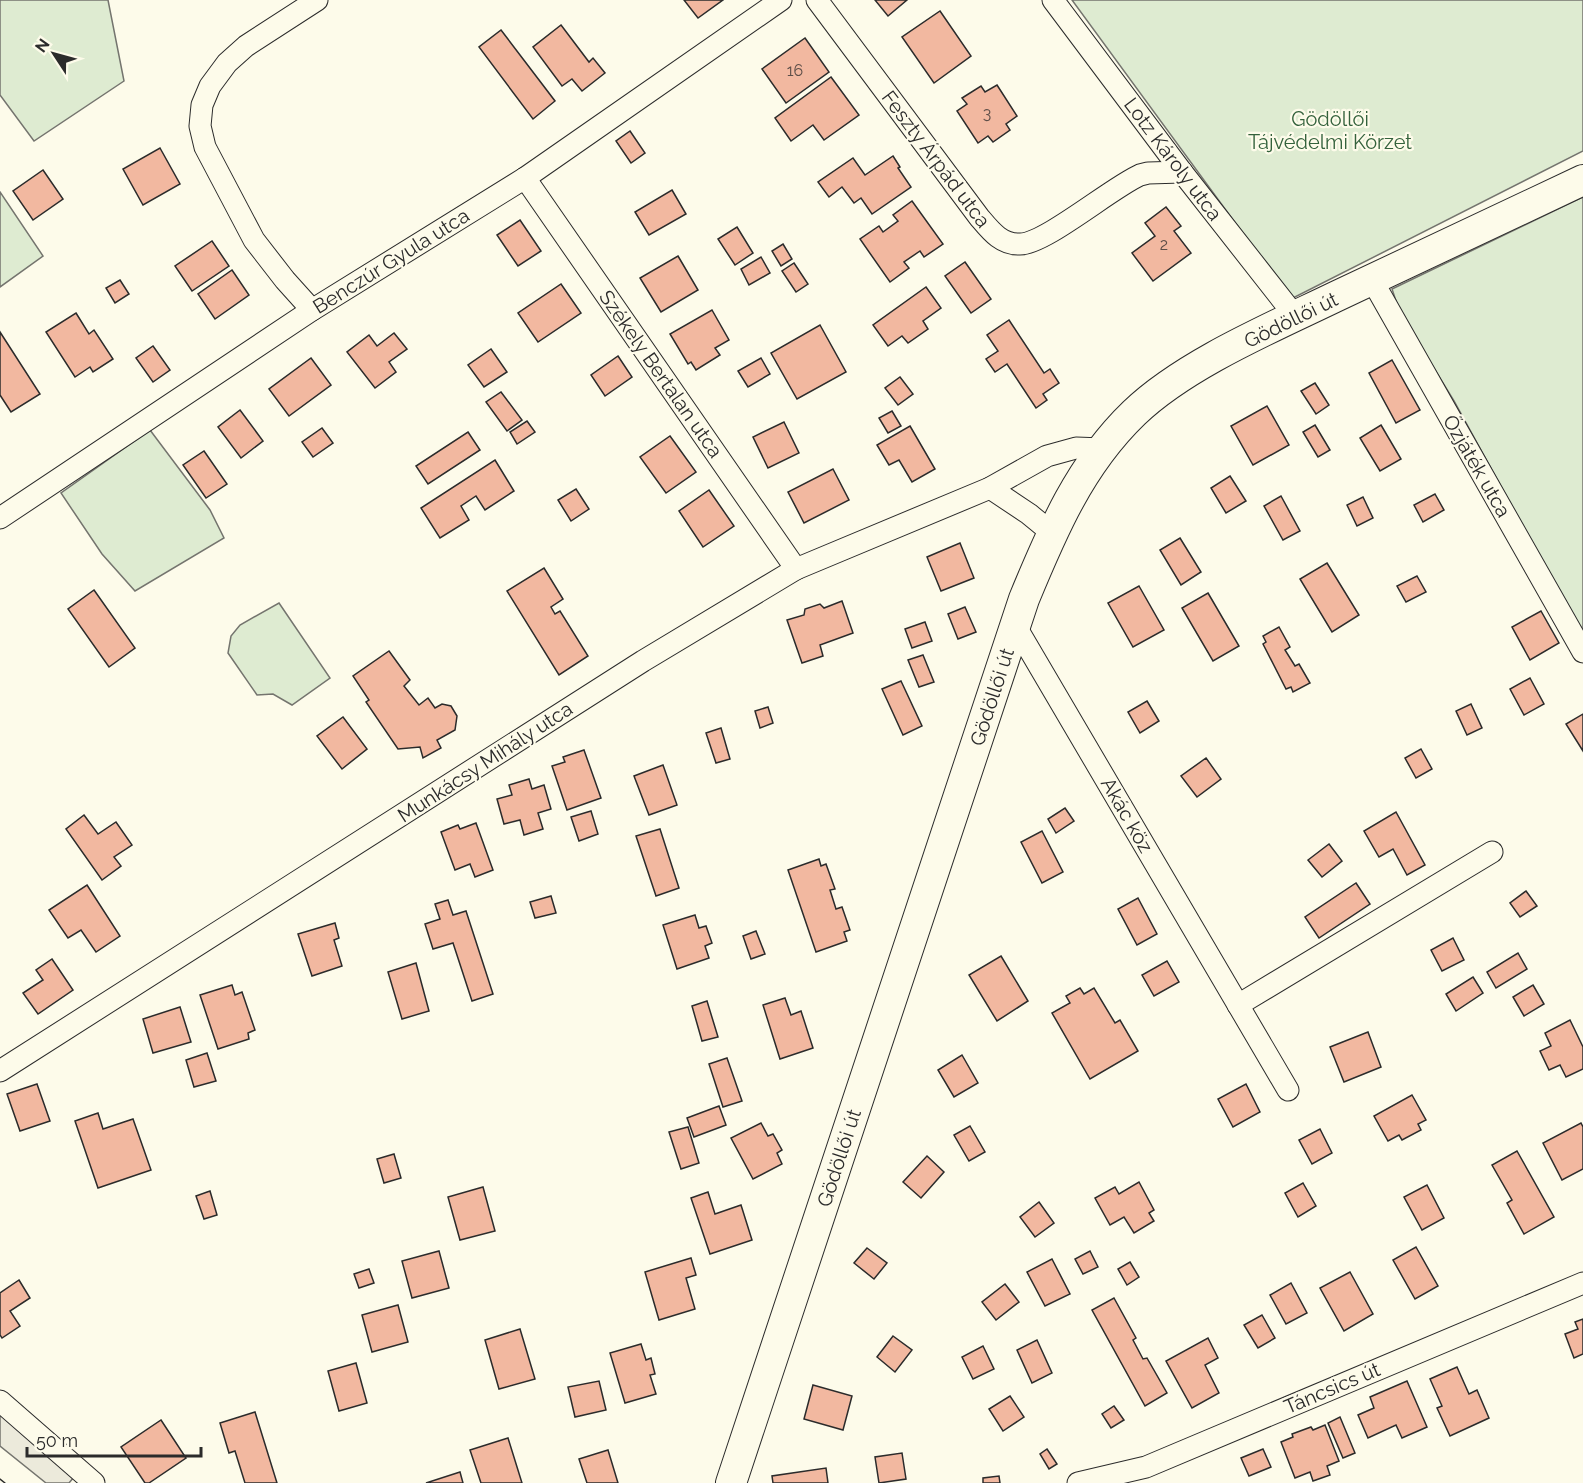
<svg xmlns="http://www.w3.org/2000/svg" width="1583" height="1483" font-family="Raleway,sans-serif">
<rect width="100%" height="100%" fill="#fdfbea"/>
<g fill="#deebd1" stroke="#74746e" stroke-width="1.5">
<path d="M0,0H108L124,81L34,141L0,95Z"/>
<path d="M1072,0H1583V151L1291,299Z"/>
<path d="M0,192L43,256L0,287Z"/>
<path d="M1583,197V636L1454,401L1400,313L1392,289Z"/>
<path d="M150,430L210,510L224,538L135,591L102,554L61,493Z"/>
<path d="M279,603L330,678L292,705L273,694L257,695L228,653L231,636L240,625Z"/>
</g>
<path fill="#eceadb" stroke="#74746e" stroke-width="1.5" d="M0,1401L79,1471L69,1483H46L0,1446Z"/>
<g fill="#f2b8a0" stroke="#2b2b2b" stroke-width="1.5">
<path d="M684,0H723L698,18Z"/>
<path d="M875,0H907L888,16Z"/>
<path d="M940,11L971,56L934,83L902,37Z"/>
<path d="M561,25L589,62L593,58L605,73L582,91L572,79L562,86L533,47Z"/>
<path d="M501,30L555,101L533,119L479,47Z"/>
<path d="M805,38L829,72L786,103L762,69Z"/>
<path d="M831,77L859,115L824,140L813,125L791,141L775,118Z"/>
<path d="M997,85L1017,116L1006,124L1010,130L993,142L988,136L978,143L957,111L967,104L962,98L981,86L985,92Z"/>
<path d="M630,131L645,153L631,163L616,141Z"/>
<path d="M160,148L180,184L143,205L123,169Z"/>
<path d="M893,156L900,167L898,168L911,187L872,214L861,198L854,203L842,187L829,197L818,182L853,158L865,175Z"/>
<path d="M43,170L63,199L33,220L13,191Z"/>
<path d="M672,190L686,214L649,235L635,212Z"/>
<path d="M912,201L943,244L924,257L920,251L904,262L909,268L890,282L860,239L879,226L883,232L898,221L893,215Z"/>
<path d="M1166,207L1181,226L1174,231L1191,253L1153,281L1132,253L1155,236L1145,223Z"/>
<path d="M520,220L541,251L518,266L497,235Z"/>
<path d="M737,227L753,253L735,265L718,239Z"/>
<path d="M212,241L229,266L192,291L175,266Z"/>
<path d="M783,244L792,259L781,266L772,251Z"/>
<path d="M678,256L698,290L661,312L640,278Z"/>
<path d="M761,257L770,273L749,285L741,269Z"/>
<path d="M965,262L991,299L971,313L945,276Z"/>
<path d="M794,263L808,284L796,292L782,271Z"/>
<path d="M232,270L249,295L215,319L198,294Z"/>
<path d="M120,280L129,294L115,303L106,288Z"/>
<path d="M561,284L581,313L538,342L518,313Z"/>
<path d="M926,287L941,308L923,321L928,329L908,343L902,336L888,346L873,325Z"/>
<path d="M712,310L729,340L715,348L720,355L696,370L691,362L688,364L670,334Z"/>
<path d="M76,313L89,334L94,330L113,359L93,372L90,367L75,377L46,332Z"/>
<path d="M1009,320L1044,373L1050,369L1059,383L1043,394L1047,400L1036,408L1007,364L995,372L986,359L998,351L987,335Z"/>
<path d="M820,325L846,372L797,399L771,353Z"/>
<path d="M0,332L40,394L11,412L0,395Z"/>
<path d="M394,333L407,349L389,362L396,372L375,388L347,352L369,335L377,346Z"/>
<path d="M153,346L170,370L153,382L136,358Z"/>
<path d="M491,349L507,372L484,387L468,365Z"/>
<path d="M618,356L632,377L605,396L591,375Z"/>
<path d="M311,358L331,385L289,416L269,389Z"/>
<path d="M761,358L770,374L748,387L738,371Z"/>
<path d="M1392,360L1420,410L1396,423L1369,373Z"/>
<path d="M900,377L913,394L898,405L885,388Z"/>
<path d="M1315,383L1329,405L1316,414L1301,391Z"/>
<path d="M501,392L522,420L507,431L486,402Z"/>
<path d="M1267,406L1289,445L1253,465L1231,426Z"/>
<path d="M240,410L263,441L241,458L218,427Z"/>
<path d="M892,411L901,426L888,433L879,418Z"/>
<path d="M527,421L535,432L517,444L510,432Z"/>
<path d="M784,422L799,453L768,468L753,437Z"/>
<path d="M1315,425L1330,450L1318,457L1303,432Z"/>
<path d="M1381,425L1401,459L1380,471L1360,438Z"/>
<path d="M910,426L935,469L912,482L899,460L889,465L877,445Z"/>
<path d="M322,428L333,443L313,457L302,442Z"/>
<path d="M468,432L480,450L428,484L416,466Z"/>
<path d="M670,436L696,472L666,493L640,457Z"/>
<path d="M204,451L227,484L206,498L183,465Z"/>
<path d="M495,460L514,491L485,510L476,496L461,506L469,520L440,538L421,508Z"/>
<path d="M833,469L849,500L804,523L788,492Z"/>
<path d="M1230,476L1246,501L1226,513L1211,488Z"/>
<path d="M576,489L589,509L571,521L558,500Z"/>
<path d="M709,490L734,526L703,547L679,511Z"/>
<path d="M1435,494L1444,510L1423,522L1414,505Z"/>
<path d="M1281,496L1300,531L1283,540L1264,506Z"/>
<path d="M1363,497L1373,518L1357,526L1347,505Z"/>
<path d="M1180,538L1201,572L1181,585L1160,550Z"/>
<path d="M960,543L974,578L941,591L927,557Z"/>
<path d="M1327,563L1359,615L1332,632L1300,579Z"/>
<path d="M544,568L563,599L551,607L555,614L560,611L588,656L559,675L507,591Z"/>
<path d="M1417,576L1426,592L1406,602L1397,586Z"/>
<path d="M1139,586L1164,630L1133,647L1108,603Z"/>
<path d="M94,590L135,648L109,667L68,609Z"/>
<path d="M1208,593L1239,646L1213,661L1182,608Z"/>
<path d="M842,601L853,633L820,645L823,656L802,663L787,620L804,615L805,609L820,604L824,608Z"/>
<path d="M965,607L976,632L958,639L948,614Z"/>
<path d="M1541,611L1559,643L1530,660L1512,627Z"/>
<path d="M925,622L932,641L912,648L905,629Z"/>
<path d="M1279,627L1290,647L1285,650L1295,666L1299,664L1310,683L1293,692L1291,687L1286,689L1263,644L1266,642L1263,636Z"/>
<path d="M389,651L410,680L404,686L419,705L428,698L435,708L442,704L451,706L457,716L455,730L437,740L441,748L423,758L420,747L398,749L366,702L369,700L353,676Z"/>
<path d="M923,655L934,682L919,687L908,660Z"/>
<path d="M1530,678L1544,704L1524,715L1510,689Z"/>
<path d="M901,681L922,726L903,735L882,689Z"/>
<path d="M1147,701L1159,721L1140,733L1128,712Z"/>
<path d="M1471,704L1482,728L1467,735L1456,711Z"/>
<path d="M768,707L773,723L760,728L755,711Z"/>
<path d="M1583,714V751L1566,724Z"/>
<path d="M343,717L367,749L342,769L317,736Z"/>
<path d="M721,728L730,759L716,763L706,733Z"/>
<path d="M1421,749L1432,769L1416,778L1405,758Z"/>
<path d="M584,750L601,798L567,810L552,766L565,762L563,757Z"/>
<path d="M1206,758L1221,779L1197,797L1181,776Z"/>
<path d="M663,765L677,805L649,815L634,776Z"/>
<path d="M529,779L532,789L544,785L551,809L538,813L543,829L524,835L520,820L504,824L497,799L512,795L509,785Z"/>
<path d="M1065,808L1074,821L1056,833L1048,819Z"/>
<path d="M591,811L598,834L579,841L571,817Z"/>
<path d="M1396,812L1425,865L1407,875L1393,849L1379,857L1364,831Z"/>
<path d="M84,815L98,834L116,822L132,845L114,857L121,866L102,880L66,829Z"/>
<path d="M476,823L493,870L475,877L470,864L455,870L441,832L458,825L460,829Z"/>
<path d="M660,829L679,888L656,896L636,836Z"/>
<path d="M1042,831L1063,872L1042,883L1021,842Z"/>
<path d="M1329,844L1342,861L1322,877L1308,860Z"/>
<path d="M819,859L821,866L826,864L835,889L830,890L836,909L842,907L850,930L844,932L847,941L816,952L788,870Z"/>
<path d="M1356,883L1370,904L1319,938L1305,917Z"/>
<path d="M87,885L120,936L96,952L81,930L68,938L49,910Z"/>
<path d="M1526,891L1537,906L1520,917L1510,903Z"/>
<path d="M551,896L556,913L535,918L530,902Z"/>
<path d="M1138,898L1157,934L1137,945L1118,909Z"/>
<path d="M448,900L453,915L466,911L493,994L472,1001L453,943L433,949L425,924L440,919L435,904Z"/>
<path d="M695,915L699,928L706,926L712,943L705,946L709,958L677,969L663,925Z"/>
<path d="M335,923L339,938L334,940L342,966L312,976L298,934Z"/>
<path d="M756,931L765,954L751,959L743,936Z"/>
<path d="M1453,938L1464,960L1442,971L1431,950Z"/>
<path d="M1518,953L1527,969L1496,988L1487,972Z"/>
<path d="M1001,956L1028,1001L997,1021L969,975Z"/>
<path d="M52,959L73,990L38,1014L23,993L43,980L36,970Z"/>
<path d="M1167,961L1179,982L1154,996L1142,975Z"/>
<path d="M416,963L429,1011L402,1019L388,972Z"/>
<path d="M1473,977L1483,993L1456,1011L1446,994Z"/>
<path d="M232,985L235,995L242,992L255,1030L248,1033L249,1039L218,1049L200,995Z"/>
<path d="M1533,985L1544,1004L1524,1016L1513,997Z"/>
<path d="M1080,988L1084,994L1094,988L1115,1023L1120,1020L1138,1051L1090,1079L1052,1013L1070,1003L1066,996Z"/>
<path d="M785,998L791,1015L801,1011L813,1048L780,1059L763,1005Z"/>
<path d="M707,1001L718,1037L702,1041L692,1006Z"/>
<path d="M180,1007L191,1042L153,1053L143,1019Z"/>
<path d="M1570,1020L1583,1047V1069L1566,1077L1560,1065L1549,1070L1540,1051L1551,1046L1545,1033Z"/>
<path d="M1368,1032L1381,1067L1344,1082L1330,1047Z"/>
<path d="M207,1053L216,1081L194,1087L186,1060Z"/>
<path d="M962,1055L978,1083L954,1097L938,1070Z"/>
<path d="M727,1058L742,1101L723,1107L709,1064Z"/>
<path d="M37,1084L50,1121L20,1131L7,1094Z"/>
<path d="M1246,1084L1260,1112L1233,1127L1218,1099Z"/>
<path d="M1412,1095L1426,1120L1418,1124L1421,1130L1402,1140L1399,1135L1388,1141L1374,1116Z"/>
<path d="M719,1106L726,1125L694,1137L687,1118Z"/>
<path d="M98,1113L103,1129L133,1119L151,1170L98,1188L75,1121Z"/>
<path d="M761,1123L768,1136L773,1134L782,1150L777,1153L782,1164L753,1179L731,1138Z"/>
<path d="M1581,1123L1583,1127V1169L1562,1180L1543,1143Z"/>
<path d="M970,1126L985,1152L969,1161L954,1135Z"/>
<path d="M688,1127L699,1163L681,1169L669,1132Z"/>
<path d="M1320,1129L1332,1153L1312,1164L1299,1140Z"/>
<path d="M1517,1151L1554,1217L1524,1234L1507,1203L1512,1200L1492,1165Z"/>
<path d="M394,1154L401,1178L384,1183L377,1159Z"/>
<path d="M927,1156L944,1172L921,1198L903,1182Z"/>
<path d="M1139,1182L1154,1210L1149,1213L1154,1221L1134,1233L1124,1217L1110,1225L1095,1198L1115,1187L1119,1194Z"/>
<path d="M1303,1183L1316,1206L1298,1217L1285,1193Z"/>
<path d="M1427,1185L1444,1218L1422,1230L1404,1197Z"/>
<path d="M483,1187L495,1231L460,1240L448,1197Z"/>
<path d="M210,1191L217,1215L204,1219L196,1196Z"/>
<path d="M708,1192L715,1214L741,1205L752,1240L710,1254L691,1198Z"/>
<path d="M1039,1202L1054,1223L1035,1237L1020,1217Z"/>
<path d="M1416,1247L1438,1286L1415,1299L1393,1260Z"/>
<path d="M867,1248L887,1263L874,1279L854,1263Z"/>
<path d="M439,1251L449,1288L412,1298L402,1261Z"/>
<path d="M1090,1251L1098,1267L1083,1274L1075,1259Z"/>
<path d="M691,1258L696,1275L686,1278L695,1309L659,1320L645,1272Z"/>
<path d="M1052,1259L1070,1294L1045,1306L1027,1272Z"/>
<path d="M1130,1262L1139,1277L1127,1285L1118,1269Z"/>
<path d="M369,1269L374,1283L359,1288L354,1274Z"/>
<path d="M1350,1272L1373,1314L1344,1331L1320,1288Z"/>
<path d="M19,1280L30,1298L10,1311L20,1326L2,1338L0,1335V1293Z"/>
<path d="M1291,1283L1307,1313L1286,1324L1270,1295Z"/>
<path d="M1005,1284L1019,1302L996,1320L982,1302Z"/>
<path d="M1114,1298L1136,1338L1133,1340L1143,1359L1147,1358L1167,1393L1145,1406L1092,1310Z"/>
<path d="M398,1305L408,1342L372,1352L362,1315Z"/>
<path d="M1262,1315L1275,1338L1258,1348L1244,1325Z"/>
<path d="M1583,1319V1354L1574,1358L1565,1334L1578,1329L1575,1322Z"/>
<path d="M520,1329L535,1379L499,1389L485,1340Z"/>
<path d="M893,1336L912,1350L895,1372L877,1357Z"/>
<path d="M1208,1338L1218,1358L1205,1365L1219,1393L1192,1408L1166,1361Z"/>
<path d="M1037,1340L1052,1373L1032,1383L1017,1350Z"/>
<path d="M641,1344L646,1360L651,1358L655,1374L650,1375L656,1394L625,1403L610,1353Z"/>
<path d="M983,1346L994,1369L973,1379L962,1357Z"/>
<path d="M356,1363L367,1403L339,1411L328,1371Z"/>
<path d="M1457,1367L1469,1394L1477,1390L1489,1418L1450,1436L1437,1408L1442,1406L1430,1379Z"/>
<path d="M599,1381L606,1410L575,1417L568,1387Z"/>
<path d="M1407,1381L1427,1427L1402,1438L1396,1425L1368,1438L1358,1415L1374,1408L1370,1397Z"/>
<path d="M813,1385L852,1396L843,1430L804,1419Z"/>
<path d="M1010,1396L1024,1417L1003,1431L989,1409Z"/>
<path d="M1114,1406L1124,1420L1111,1428L1102,1414Z"/>
<path d="M255,1412L277,1483H245L235,1451L229,1453L220,1423Z"/>
<path d="M1340,1417L1355,1453L1343,1458L1328,1423Z"/>
<path d="M161,1420L186,1458L149,1483H145L121,1447Z"/>
<path d="M1325,1425L1339,1461L1327,1466L1330,1475L1313,1481L1310,1472L1295,1478L1281,1442L1293,1437L1292,1434L1311,1427L1313,1430Z"/>
<path d="M508,1438L522,1483H481L470,1450Z"/>
<path d="M1047,1449L1057,1464L1049,1469L1040,1454Z"/>
<path d="M1263,1449L1271,1467L1249,1476L1241,1458Z"/>
<path d="M608,1450L618,1483H587L579,1459Z"/>
<path d="M902,1453L906,1479L879,1483L875,1457Z"/>
<path d="M826,1468L828,1483H773L772,1476Z"/>
<path d="M460,1472L463,1483H426Z"/>
<path d="M999,1476L1000,1483H983V1478Z"/>
</g>
<g fill="none" stroke-linecap="round" stroke-linejoin="round">
<defs>
<g id="minor">
<path d="M817,0L979,217C990,230 1001,245 1020,244C1045,244 1111,188 1140,175L1148,173L1182,172"/>
<path d="M1053,0L1182,172L1295,316"/>
<path d="M525,178L796,569"/>
<path d="M1372,280L1583,652"/>
<path d="M312,310L285,280L254,240L205,147L200,126L202,105L210,86L227,63L246,46L317,0"/>
<path d="M990,488L1029,514L1051,532"/>
<path d="M0,518L312,310L525,178L781,0"/>
<path d="M1015,625L1288,1090"/>
<path d="M1238,1005L1492,852"/>
<path d="M0,1071L643,661L796,569L990,488L1047,456L1076,448L1103,449"/>
<path d="M0,1401L94,1483"/>
<path d="M1078,1483L1146,1467L1583,1283"/>
</g>
<path id="secondary" d="M731,1483L1024,599C1052,531 1080,465 1134,413C1185,364 1273,327 1337,296C1419,258 1501,219 1583,180"/>
</defs>
<use href="#minor" stroke="#2b2b2b" stroke-width="23"/>
<use href="#secondary" stroke="#2b2b2b" stroke-width="32"/>
<use href="#minor" stroke="#fdfbea" stroke-width="21"/>
<use href="#secondary" stroke="#fdfbea" stroke-width="30"/>
<path stroke="#2b2b2b" stroke-width="1.5" d="M0,1479L5,1483"/>
</g>
<g text-anchor="middle" stroke-width="4.5" stroke-linejoin="round" paint-order="stroke">
<g font-size="16" fill="#5d4e48">
<text x="795" y="76">16</text>
<text x="987" y="119">3</text>
<text x="1164" y="250">2</text>
</g>
<g font-size="20" fill="#34623c" stroke="#fdfbea">
<text x="1330" y="126">Gödöllői<tspan x="1330" dy="23">Tájvédelmi Körzet</tspan></text>
</g>
<g font-size="20" fill="#2b2b2b" stroke="#fdfbea">
<text transform="translate(936 159) rotate(53)" y="7">Feszty Árpád utca</text>
<text transform="translate(1173 159) rotate(53)" y="7">Lotz Károly utca</text>
<text transform="translate(391 261) rotate(-32)" y="7">Benczúr Gyula utca</text>
<text transform="translate(1291 320) rotate(-26)" y="7">Gödöllői út</text>
<text transform="translate(661 374) rotate(55)" y="7">Székely Bertalan utca</text>
<text transform="translate(1477 466) rotate(60)" y="7">Őzjáték utca</text>
<text transform="translate(992 697) rotate(-72)" y="7">Gödöllői út</text>
<text transform="translate(485 762) rotate(-33)" y="7">Munkácsy Mihály utca</text>
<text transform="translate(1127 815) rotate(60)" y="7">Akác köz</text>
<text transform="translate(839 1158) rotate(-72)" y="7">Gödöllői út</text>
<text transform="translate(1332 1388) rotate(-23)" y="7">Táncsics út</text>
</g>
</g>
<g transform="translate(54 54) rotate(306)" stroke="#fdfbea" stroke-width="4.5" paint-order="stroke">
<path d="M0-4.5L10 22L0 15L-10 22Z" fill="#2b2b2b"/>
<text y="-9" font-size="16" font-weight="bold" text-anchor="middle" fill="#2b2b2b">N</text>
</g>
<path d="M27 1447v9h174v-9" fill="none" stroke="#2b2b2b" stroke-width="3"/>
<text x="36" y="1447" font-size="18" fill="#2b2b2b" stroke="#fdfbea" stroke-width="4.5" paint-order="stroke">50 m</text>
</svg>
